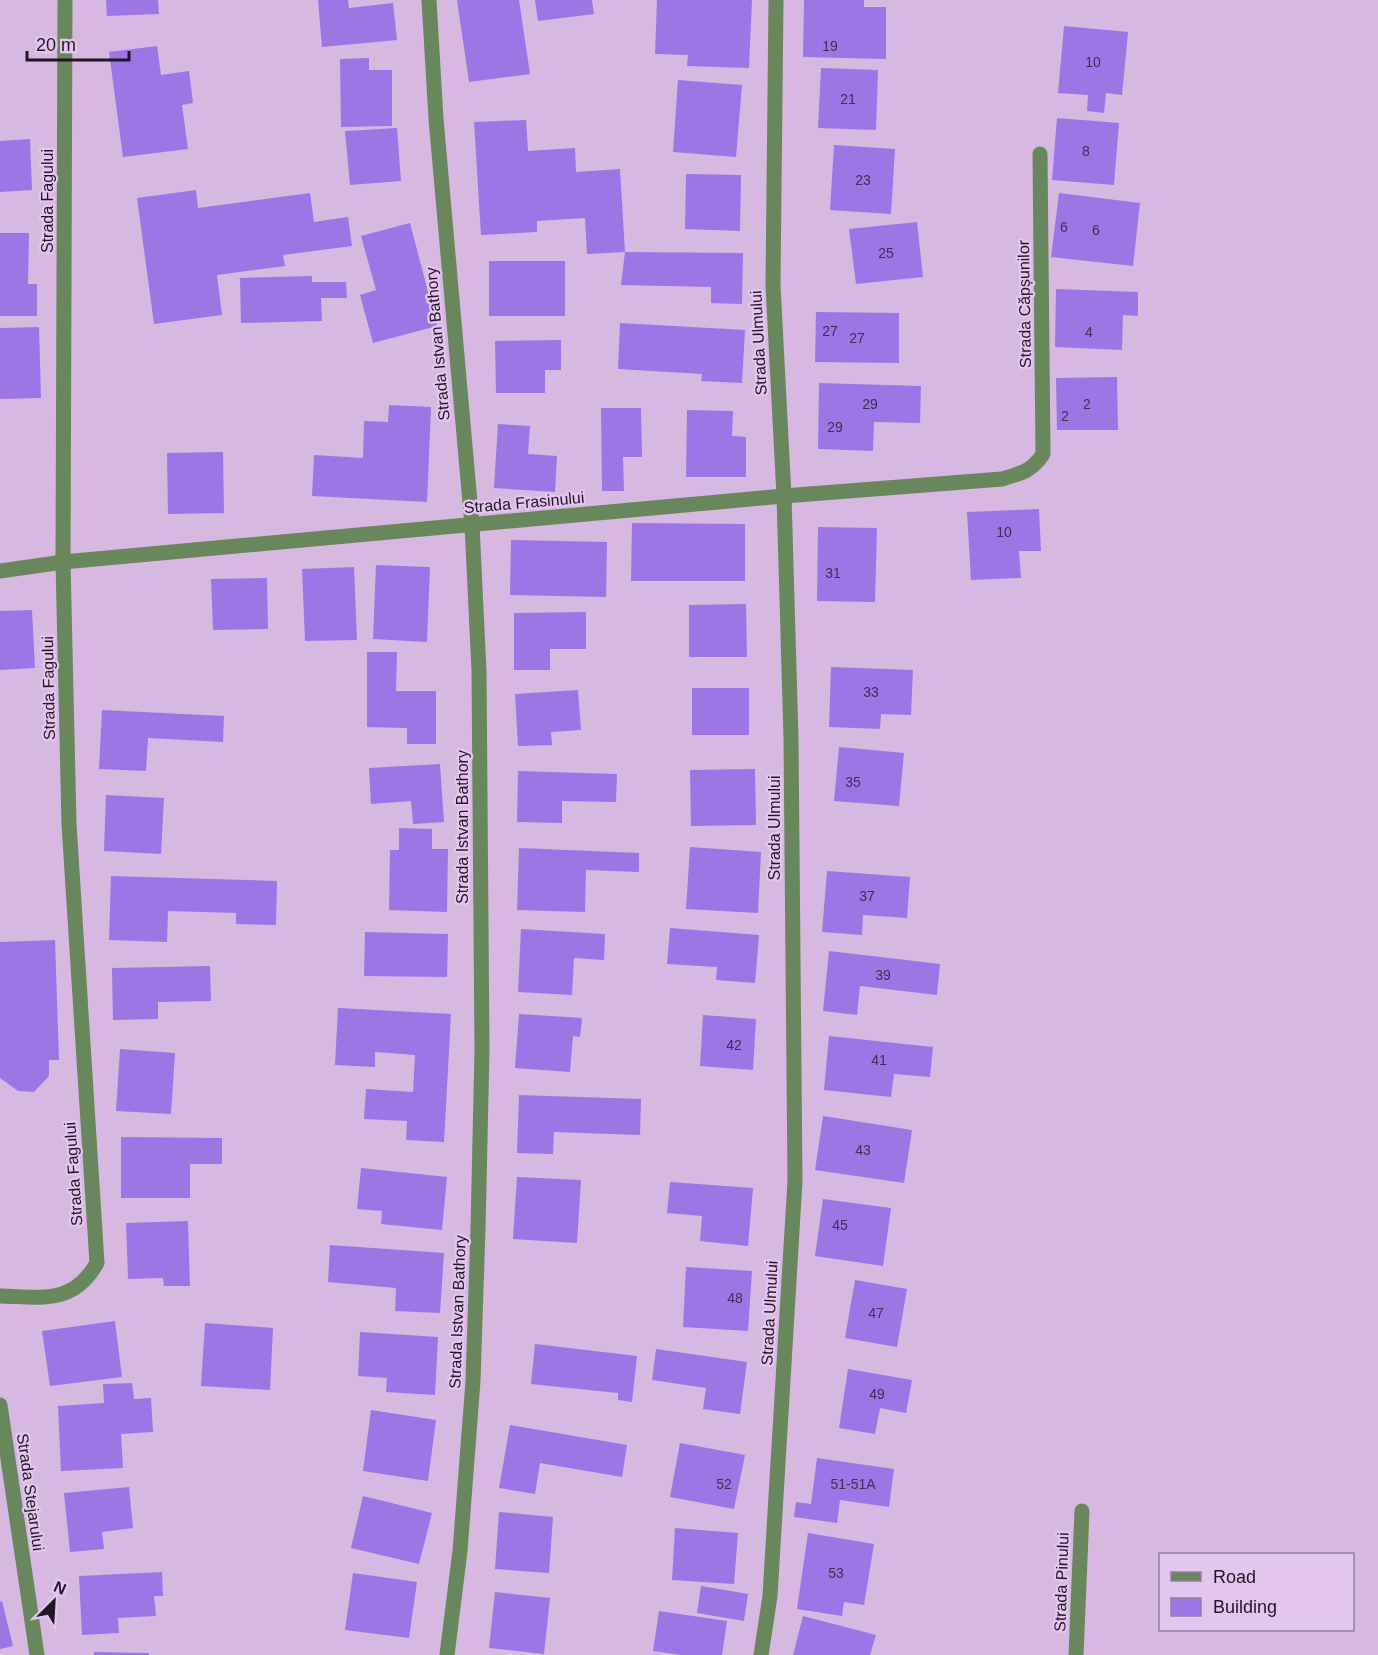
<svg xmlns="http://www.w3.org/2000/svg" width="1378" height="1655" font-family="Helvetica,sans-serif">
<rect width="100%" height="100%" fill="#d6b8e1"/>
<g fill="#9c76e5">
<path d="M106,0H158L159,14L107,16Z"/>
<path d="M318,0H348L349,8L393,3L397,40L322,47Z"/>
<path d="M457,0H519L530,74L469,82Z"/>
<path d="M535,0H592L594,14L538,21Z"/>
<path d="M657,0H752L749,68L687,66L688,55L655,54Z"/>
<path d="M804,0H864V7H886V59L803,57Z"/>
<path d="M1064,26L1128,32L1122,95L1106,93L1104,113L1087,111L1088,95L1058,93Z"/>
<path d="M157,46L161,75L189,71L193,103L182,105L188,149L123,157L109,52Z"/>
<path d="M369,58V70H392V126L341,127L340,59Z"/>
<path d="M821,68L878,70L876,130L818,128Z"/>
<path d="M678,80L742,85L736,157L673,152Z"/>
<path d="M1057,118L1119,123L1114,185L1052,180Z"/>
<path d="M526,120L528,151L575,148L576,172L620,169L625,252L743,253L742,304L711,303V287L621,285L625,252L587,254L585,218L537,221V232L481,235L474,122Z"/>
<path d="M397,128L401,181L350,185L345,131Z"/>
<path d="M30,139L32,190L0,192V141Z"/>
<path d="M834,145L895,149L891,214L830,210Z"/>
<path d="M686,174L741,175L740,231L685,229Z"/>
<path d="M196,190L198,208L310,193L314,222L348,217L352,246L283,255L285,266L217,275L222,315L154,324L137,198Z"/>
<path d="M1059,193L1140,203L1133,266L1051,257Z"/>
<path d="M917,222L923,277L856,284L849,229Z"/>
<path d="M410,223L437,326L373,343L360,295L376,290L361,236Z"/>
<path d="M0,233H29L28,284H37V316H0Z"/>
<rect x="489" y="261" width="76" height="55"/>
<path d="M312,276V282H346L347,298H321L322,321L241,323L240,278Z"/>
<path d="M1056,289L1138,292V316L1123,315L1122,350L1055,347Z"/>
<path d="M816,312L899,313V363L815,362Z"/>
<path d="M620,323L745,330L742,383L701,381L702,374L618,369Z"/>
<path d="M39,327L41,398L0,399V328Z"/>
<path d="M561,340V370H545V393H496L495,341Z"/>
<path d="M1117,377L1118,430H1057L1056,378Z"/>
<path d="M819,383L921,386L920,423L874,422L873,451L818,449Z"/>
<path d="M389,405L431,407L427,502L312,496L314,455L363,458L364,421L388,422Z"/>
<path d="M601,408H641L642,457H623L624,491H602Z"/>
<path d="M687,410L733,411L732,436L746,437V477H686Z"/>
<path d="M498,424L530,426L528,454L557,456L555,492L494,488Z"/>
<path d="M223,452L224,513L168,514L167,453Z"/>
<path d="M1039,509L1041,551H1019L1021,578L971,580L967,512Z"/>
<path d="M632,523L745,524V581H631Z"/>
<path d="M818,527L877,528L875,602L817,601Z"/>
<path d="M511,540L607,542L606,597L510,595Z"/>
<path d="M376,565L430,567L427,642L373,639Z"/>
<path d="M354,567L357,640L305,641L302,569Z"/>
<path d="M267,578L268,629L213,630L211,579Z"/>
<path d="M746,604L747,657H689V605Z"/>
<path d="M32,610L35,668L0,670V611Z"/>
<path d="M586,612V649H550V670H514V613Z"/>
<path d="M367,652H397L396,691H436V744H407V728L367,727Z"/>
<path d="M831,667L913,670L911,715L881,714L880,729L829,727Z"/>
<rect x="692" y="688" width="57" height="47"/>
<path d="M578,690L581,730L551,732L552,745L518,746L515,694Z"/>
<path d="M102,710L224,716L223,742L148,738L146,771L99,769Z"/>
<path d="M839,747L904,753L899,806L834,801Z"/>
<path d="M440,764L444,822L413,824L411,801L371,804L369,768Z"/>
<path d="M755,769L756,825L691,826L690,770Z"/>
<path d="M518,771L617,774L616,802L562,801V823L517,822Z"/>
<path d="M106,795L164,798L161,854L104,851Z"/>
<path d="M399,828L432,829V849H448L447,912L389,910L390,850H399Z"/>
<path d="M690,847L761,852L758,913L686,909Z"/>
<path d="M519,848L639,853V872L586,870L585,912L517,910Z"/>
<path d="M827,871L910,877L907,918L863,915L862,935L822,932Z"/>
<path d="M111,876L277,881L276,925L236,924V913L168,911L167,942L109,940Z"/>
<path d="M670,928L759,935L755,983L716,980L717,967L667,964Z"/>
<path d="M521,929L605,934L604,960L574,958L572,995L518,992Z"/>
<path d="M365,932L448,934L447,977L364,976Z"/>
<path d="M55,940L59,1060H49V1076L34,1092L18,1091L0,1078V942Z"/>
<path d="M829,951L940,964L937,995L860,986L857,1015L823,1011Z"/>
<path d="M210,966L211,1001L158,1002V1019L113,1020L112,968Z"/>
<path d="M338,1008L451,1014L444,1142L406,1140L407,1121L364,1119L366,1089L413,1092L415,1055L375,1052V1067L335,1065Z"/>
<path d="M519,1014L582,1018L580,1037L573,1036L570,1072L515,1068Z"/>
<path d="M703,1015L756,1019L753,1070L700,1066Z"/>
<path d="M829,1036L933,1047L930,1077L894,1074L891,1097L824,1090Z"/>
<path d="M120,1049L175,1053L171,1114L116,1111Z"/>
<path d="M519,1095L641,1099L640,1135L554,1132L553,1154L517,1153Z"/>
<path d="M823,1116L912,1130L904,1183L815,1170Z"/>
<path d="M121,1137L222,1138V1164H190V1198H121Z"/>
<path d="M361,1168L447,1177L442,1230L381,1224L382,1211L357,1209Z"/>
<path d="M517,1177L581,1180L577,1243L513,1239Z"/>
<path d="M670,1182L753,1188L748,1246L700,1241L702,1216L667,1213Z"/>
<path d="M823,1199L891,1208L883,1266L815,1256Z"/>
<path d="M188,1221L190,1286H164L163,1278L128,1279L126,1223Z"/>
<path d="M330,1245L444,1253L440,1313L395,1311L396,1288L328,1282Z"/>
<path d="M686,1267L752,1271L748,1331L683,1327Z"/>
<path d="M855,1280L907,1289L897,1347L845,1338Z"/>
<path d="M115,1321L122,1377L50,1386L42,1331Z"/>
<path d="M205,1323L273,1328L270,1390L201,1386Z"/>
<path d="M360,1332L438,1337L435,1395L386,1392L387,1378L358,1376Z"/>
<path d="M535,1344L637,1356L632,1402L618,1400V1393L531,1384Z"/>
<path d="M656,1349L747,1362L740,1414L703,1409L706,1388L652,1380Z"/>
<path d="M848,1369L912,1380L906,1413L880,1408L875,1434L839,1428Z"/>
<path d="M132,1383L134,1399L151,1398L153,1432L121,1434L123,1468L61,1471L58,1406L104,1403L103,1384Z"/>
<path d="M371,1410L436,1420L428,1481L363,1471Z"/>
<path d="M510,1425L627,1445L622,1477L540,1463L535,1494L499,1488Z"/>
<path d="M680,1443L745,1455L734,1509L670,1497Z"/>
<path d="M817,1458L894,1469L889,1507L840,1500L837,1523L794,1517L796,1502L811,1504Z"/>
<path d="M129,1487L133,1528L102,1532L104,1549L70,1552L64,1493Z"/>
<path d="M363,1496L432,1513L419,1564L351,1548Z"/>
<path d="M499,1512L553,1517L549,1573L495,1569Z"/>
<path d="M675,1528L738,1533L734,1584L672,1580Z"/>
<path d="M808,1533L874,1544L864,1605L844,1602L842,1616L797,1609Z"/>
<path d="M162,1572L163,1596H154L156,1616L118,1618L119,1633L82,1635L79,1576Z"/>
<path d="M353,1573L417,1582L409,1638L345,1630Z"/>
<path d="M701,1586L748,1594L744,1621L697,1613Z"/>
<path d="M495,1592L550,1598L544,1654L489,1648Z"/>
<path d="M2,1601L13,1646L0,1649V1602Z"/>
<path d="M659,1611L727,1621L722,1655H681L653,1651Z"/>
<path d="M803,1616L876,1635L870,1655H793Z"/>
<path d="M94,1652L149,1653V1655H94Z"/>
</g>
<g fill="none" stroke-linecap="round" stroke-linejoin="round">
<g stroke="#68875c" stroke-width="15">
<path d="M429,0L436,119L472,525L479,671L482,1050L478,1229L473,1381L460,1551L447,1655"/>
<path d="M0,571L63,562L784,496L1002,479C1022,473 1032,471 1043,454L1040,154"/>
<path d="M0,1296C42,1297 73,1305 97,1263L69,824L63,562L65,0"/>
<path d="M0,1405L37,1655"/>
<path d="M761,1655L770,1596L795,1181L791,738L784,496L773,285L776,0"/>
<path d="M1076,1655L1082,1511"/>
</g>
</g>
<g text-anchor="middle" stroke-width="4.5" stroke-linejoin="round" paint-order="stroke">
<g font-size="14" fill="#402e55">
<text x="830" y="51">19</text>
<text x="1093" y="67">10</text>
<text x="848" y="104">21</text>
<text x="1086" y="156">8</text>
<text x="863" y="185">23</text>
<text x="1064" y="232">6</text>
<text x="1096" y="235">6</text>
<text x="886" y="258">25</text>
<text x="830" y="336">27</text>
<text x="1089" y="337">4</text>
<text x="857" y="343">27</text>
<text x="870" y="409">29</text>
<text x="1087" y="409">2</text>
<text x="1065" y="421">2</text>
<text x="835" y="432">29</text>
<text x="1004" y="537">10</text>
<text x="833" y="578">31</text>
<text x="871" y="697">33</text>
<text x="853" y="787">35</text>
<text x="867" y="901">37</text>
<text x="883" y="980">39</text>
<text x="734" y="1050">42</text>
<text x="879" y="1065">41</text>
<text x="863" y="1155">43</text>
<text x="840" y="1230">45</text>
<text x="735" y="1303">48</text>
<text x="876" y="1318">47</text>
<text x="877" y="1399">49</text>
<text x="724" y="1489">52</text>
<text x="853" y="1489">51-51A</text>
<text x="836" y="1578">53</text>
</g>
<g font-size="16" fill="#211625" stroke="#e3c5ee">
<text transform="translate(47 201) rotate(-90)" y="6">Strada Fagului</text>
<text transform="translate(1024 304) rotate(-91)" y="6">Strada Căpșunilor</text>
<text transform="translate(758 343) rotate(-93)" y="6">Strada Ulmului</text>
<text transform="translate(437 344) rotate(-95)" y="6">Strada Istvan Bathory</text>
<text transform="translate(524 502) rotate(-5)" y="6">Strada Frasinului</text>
<text transform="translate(48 688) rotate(-91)" y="6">Strada Fagului</text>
<text transform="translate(462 827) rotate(-90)" y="6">Strada Istvan Bathory</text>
<text transform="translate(774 828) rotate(-90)" y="6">Strada Ulmului</text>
<text transform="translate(73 1174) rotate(-94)" y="6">Strada Fagului</text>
<text transform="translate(457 1312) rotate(-88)" y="6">Strada Istvan Bathory</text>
<text transform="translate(769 1313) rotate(-87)" y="6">Strada Ulmului</text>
<text transform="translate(31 1492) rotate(82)" y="6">Strada Stejarului</text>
<text transform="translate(1061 1582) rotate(-88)" y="6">Strada Pinului</text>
</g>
</g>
<rect x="1159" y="1553" width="195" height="78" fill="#e3c5ee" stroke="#957f9e" stroke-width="1.5"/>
<rect x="1171" y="1572" width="30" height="9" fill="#68875c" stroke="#957f9e" stroke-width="1.5"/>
<text x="1213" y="1583" font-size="18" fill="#211625">Road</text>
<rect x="1171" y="1598" width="30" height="18" fill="#9c76e5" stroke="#957f9e" stroke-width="1.5"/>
<text x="1213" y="1613" font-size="18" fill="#211625">Building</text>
<g transform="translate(54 1601) rotate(24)" stroke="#e3c5ee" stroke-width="4.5" paint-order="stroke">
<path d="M0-4.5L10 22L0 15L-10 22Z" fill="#211625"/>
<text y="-9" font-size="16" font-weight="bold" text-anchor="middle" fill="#211625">N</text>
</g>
<path d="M27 51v9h102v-9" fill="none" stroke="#211625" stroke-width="3"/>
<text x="36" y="51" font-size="18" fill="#211625" stroke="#e3c5ee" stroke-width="4.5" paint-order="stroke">20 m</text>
</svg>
